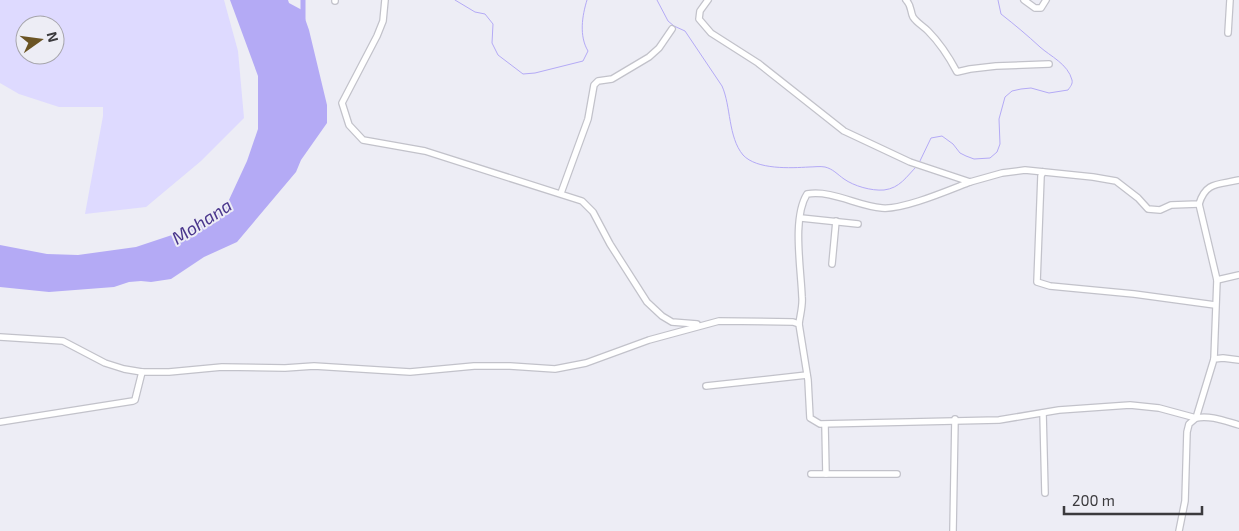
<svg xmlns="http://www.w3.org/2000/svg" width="1239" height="531" font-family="'Exo 2',sans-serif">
<rect width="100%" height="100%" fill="#ededf5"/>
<path fill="#dedaff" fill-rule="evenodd" d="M0,0H224L238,51L244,118L201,161L146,207L85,214L103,116V107H59L19,94L0,83ZM25,25H55V55H25Z"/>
<path fill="#b4aaf5" d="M230,0H288L289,3L302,10L309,30L327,105V123L301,160L296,172L237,242L204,257L171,279L151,282L141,281L129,282L114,287L49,292L0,287V245L47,254L78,255L136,247L190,229L215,215L228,202L247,161L258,129V76Z"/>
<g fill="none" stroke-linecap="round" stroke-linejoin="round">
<g stroke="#b4aaf5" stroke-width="1">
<path d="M455,0L475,12L485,14L493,24L492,43L498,55L523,74L535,73L583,61L588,51C579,36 582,16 587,0"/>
<path d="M657,0L668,21L674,26L685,31L722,86C731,106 728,137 743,155C757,170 791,168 809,167C814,167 820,166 825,167C833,169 837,174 844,179C854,186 871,191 884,190C900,188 906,177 917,166"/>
<path d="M919,163L931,138L942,136L953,144L960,153L966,156L974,159L990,158L997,152L1000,144L999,119L1005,97L1012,91L1021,89L1031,88L1049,93L1068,90C1070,87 1073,84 1072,80C1068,64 1050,56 1040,47C1027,35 1015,25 1001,14L998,0"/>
</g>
<path stroke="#b4aaf5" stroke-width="5" d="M303,19V0"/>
<defs>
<g id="street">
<path d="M385,0L383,21L377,36L342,103L349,125L363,140L425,151L582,201L593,212L610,244L647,302L662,316L672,322L697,324"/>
<path d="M708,0L700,11L699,19L711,33L758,63L844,131L910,162L970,182L1002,173L1025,170L1093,177L1116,181L1138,198L1148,209L1160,210L1171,205L1199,204C1206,181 1219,185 1239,180"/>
<path d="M906,0C912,6 910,11 913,17C917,23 923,26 928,31C940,43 949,57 957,72L970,69L996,66L1049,64"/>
<path d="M1024,0L1035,8H1041L1046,0"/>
<path d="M335,1V0"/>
<path d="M1228,33L1230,0"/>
<path d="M1043,172L1041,176L1037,282L1050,286L1134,294L1215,305"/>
<path d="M561,193L588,119L594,85L598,81L612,79L649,57L659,48L672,29"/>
<path d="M1199,204L1217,280L1214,359"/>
<path d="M801,218L858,224"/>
<path d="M832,264L836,221"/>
<path d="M1217,280L1239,275"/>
<path d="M799,324C800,315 803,306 802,297C801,268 792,218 807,194C833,190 857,206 882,208C903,210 949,190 970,182"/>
<path d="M0,337L63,341L105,363L124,369L142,372H169L222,367L285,368L314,366L410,372L474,366H510L555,369L586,363L649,340L719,321L793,322L799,324L808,380L810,418L820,424L999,420L1059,410L1130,405L1159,408L1196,418C1210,415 1225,421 1239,425"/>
<path d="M706,386L807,375"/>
<path d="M1043,413L1045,493"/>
<path d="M0,422L133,401L135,400L142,372"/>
<path d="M825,425L826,474H897"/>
<path d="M811,474H826"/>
<path d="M953,531L955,419"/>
<path d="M1179,531L1185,501L1187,432L1189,424L1196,418L1214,359L1223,358L1239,360"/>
</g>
</defs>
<use href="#street" stroke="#c2c2ca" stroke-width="8"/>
<use href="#street" stroke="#fff" stroke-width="5.5"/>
</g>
<g text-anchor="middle" stroke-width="4" stroke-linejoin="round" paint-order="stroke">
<g font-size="18" font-style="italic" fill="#4a368c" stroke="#ededf5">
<text transform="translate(202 222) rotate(-33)" y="6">Mohana</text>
</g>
</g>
<g transform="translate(40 40) rotate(76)"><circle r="24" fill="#ededf5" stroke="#a6a5ab"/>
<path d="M0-4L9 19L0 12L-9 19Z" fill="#6b5424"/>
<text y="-8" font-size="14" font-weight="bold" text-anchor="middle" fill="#3b3a3d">N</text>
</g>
<path d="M1064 506v8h138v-8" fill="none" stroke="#3b3a3d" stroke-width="2.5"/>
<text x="1072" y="506" font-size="15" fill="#3b3a3d" stroke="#ededf5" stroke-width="4" paint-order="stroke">200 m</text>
</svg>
